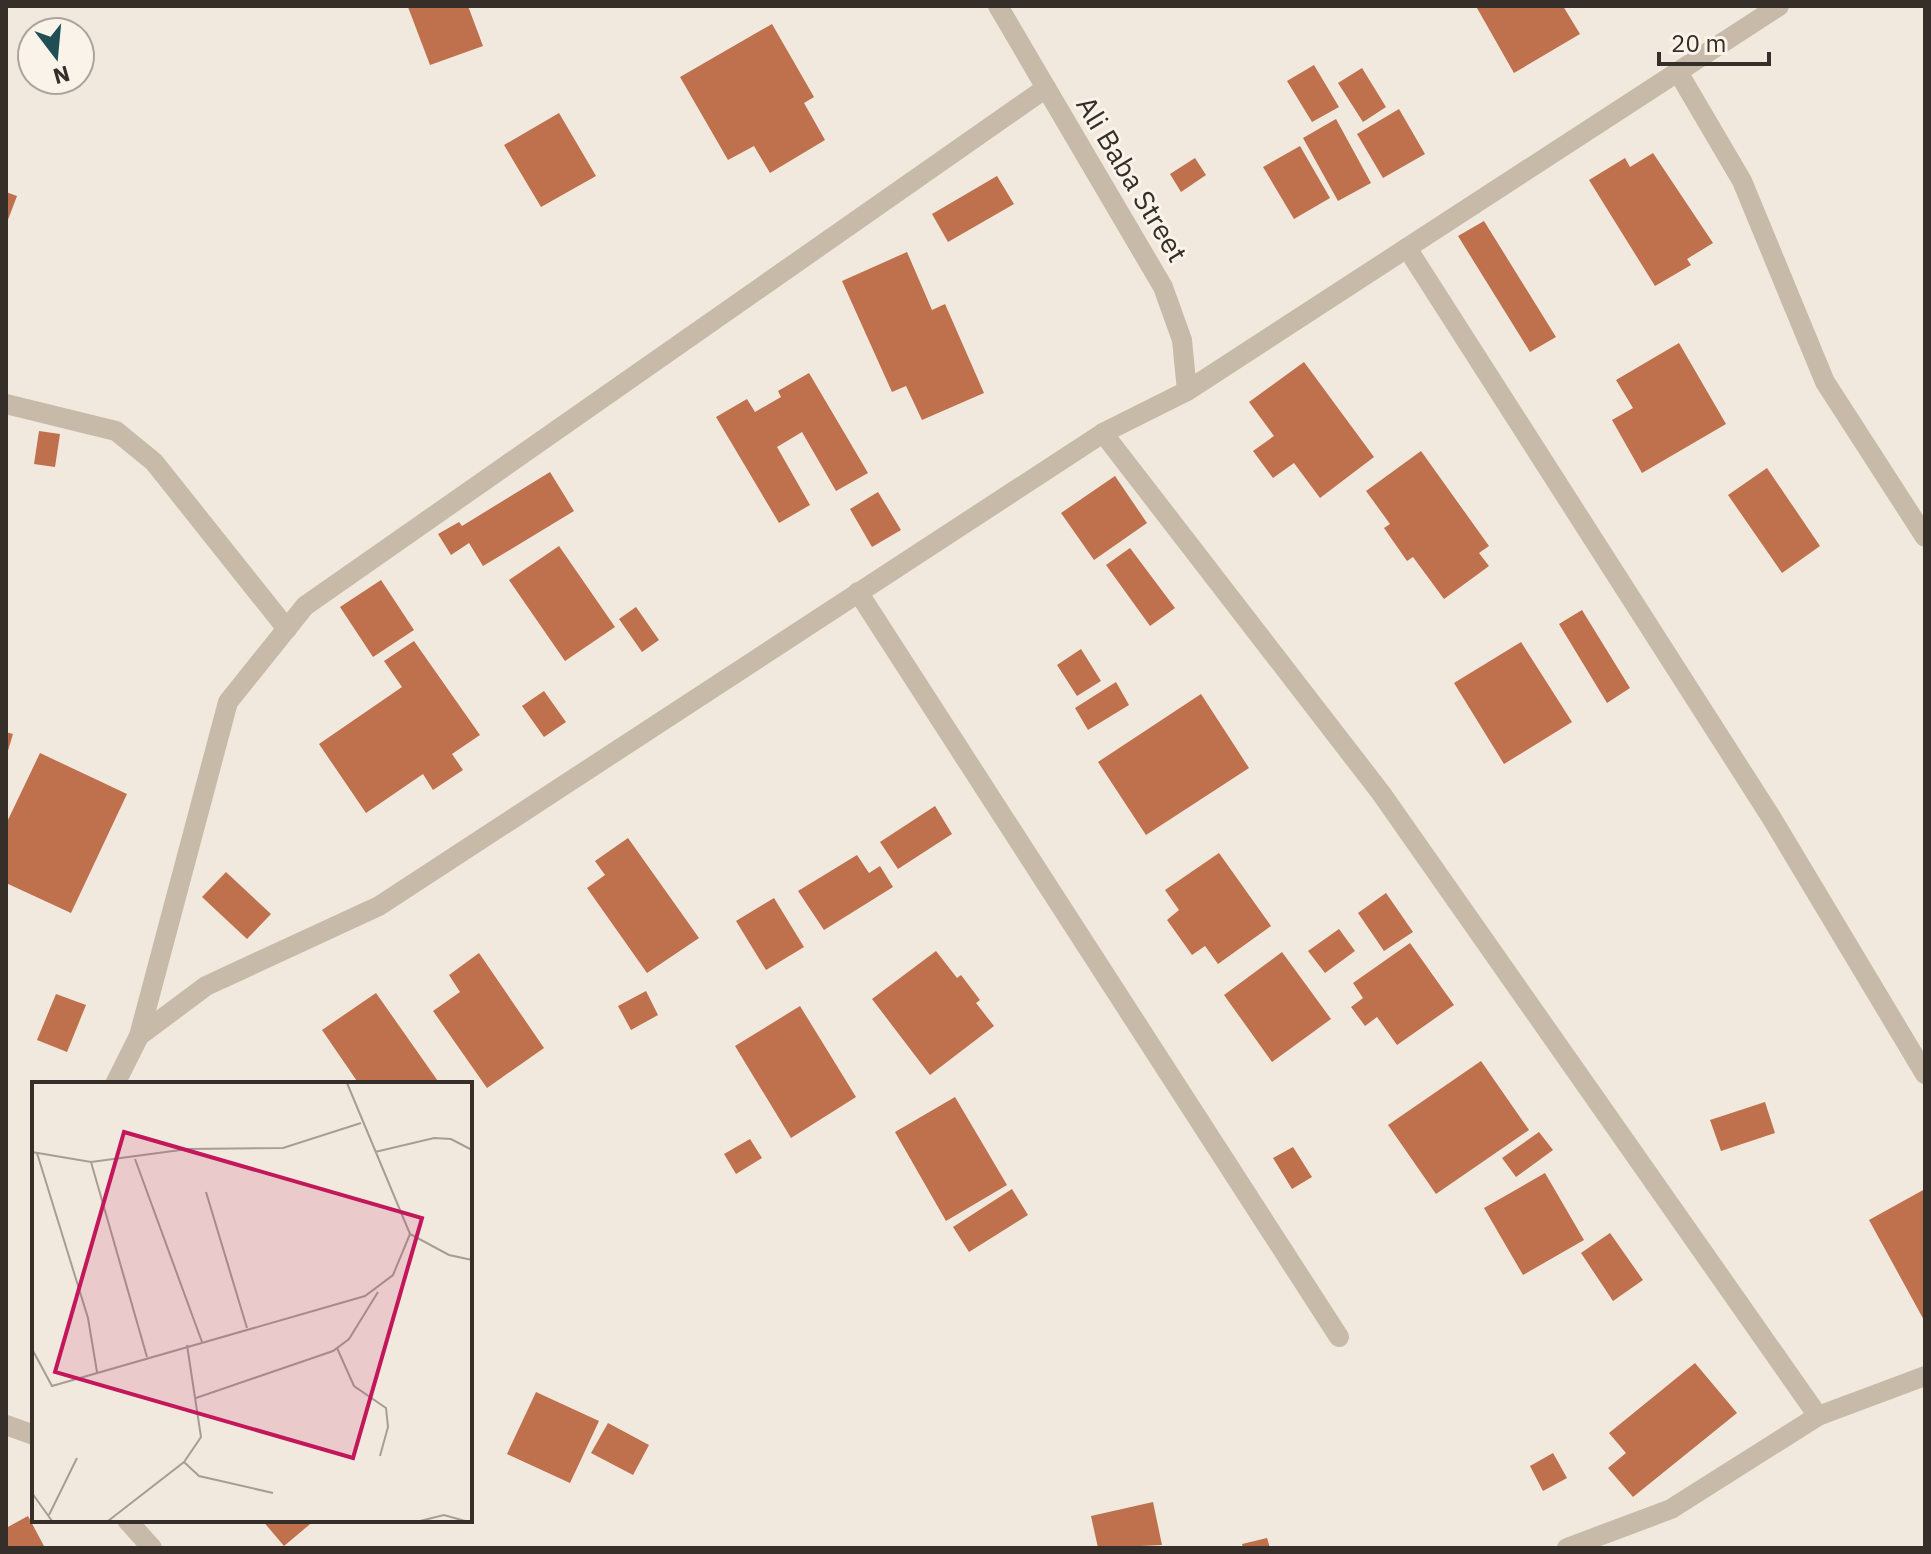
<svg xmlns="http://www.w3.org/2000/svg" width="1931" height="1554" font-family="'IBM Plex Sans',sans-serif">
<rect width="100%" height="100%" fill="#f1e9dd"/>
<g fill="#bf704d">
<path d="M468,6L483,46L430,65L408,7Z"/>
<path d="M1481,6H1563L1580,34L1514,73L1477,8Z"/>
<path d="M772,24L814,97L804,103L825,140L770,173L754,146L728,160L680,77Z"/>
<path d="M1314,65L1339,107L1312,122L1287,81Z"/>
<path d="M1362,68L1386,107L1363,122L1338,83Z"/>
<path d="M1399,109L1425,154L1383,178L1357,134Z"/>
<path d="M559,113L596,176L541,207L504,145Z"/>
<path d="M1336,119L1371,183L1338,201L1303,138Z"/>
<path d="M1300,146L1330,198L1294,219L1263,167Z"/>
<path d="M1653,153L1713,243L1687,259L1691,265L1655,286L1589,180L1625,158L1630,167Z"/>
<path d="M1195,158L1206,175L1181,192L1170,174Z"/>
<path d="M997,176L1014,204L948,242L932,214Z"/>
<path d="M6,192L17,196L6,225Z"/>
<path d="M1484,221L1556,337L1530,352L1458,236Z"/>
<path d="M907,252L932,310L945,304L984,393L922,420L906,386L892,392L842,281Z"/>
<path d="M1679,343L1726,424L1642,473L1612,420L1633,408L1616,380Z"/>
<path d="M1304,362L1374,457L1320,498L1294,463L1273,478L1253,451L1274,436L1249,402Z"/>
<path d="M809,373L868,473L836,491L802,432L777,447L810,505L779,523L716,417L747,399L755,412L781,397L778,391Z"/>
<path d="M39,431L60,434L55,467L34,464Z"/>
<path d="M1421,451L1489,546L1479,553L1489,566L1444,599L1413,557L1407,561L1384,528L1390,524L1366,491Z"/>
<path d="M1767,468L1820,546L1782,573L1728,495Z"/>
<path d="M550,472L574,511L483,566L469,543L451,555L438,534L459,522L462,526Z"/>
<path d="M1115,476L1147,523L1094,560L1061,513Z"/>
<path d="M878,492L901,530L872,547L850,509Z"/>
<path d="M559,546L615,627L565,661L509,580Z"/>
<path d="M1130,548L1175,608L1150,626L1106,565Z"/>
<path d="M381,580L414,630L373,657L340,607Z"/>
<path d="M636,607L659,640L642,652L619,619Z"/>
<path d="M1582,610L1630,688L1607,703L1559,624Z"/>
<path d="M414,641L480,735L452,754L463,770L433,790L423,774L366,813L319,744L402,687L384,661Z"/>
<path d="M1521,642L1572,722L1504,764L1454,683Z"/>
<path d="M1081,649L1101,681L1077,696L1057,665Z"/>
<path d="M1116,682L1129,705L1088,730L1075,708Z"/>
<path d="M544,691L566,722L544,737L522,706Z"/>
<path d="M1201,694L1249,768L1146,835L1098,762Z"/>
<path d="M6,732L13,734L7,754H6Z"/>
<path d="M40,753L127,794L71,913L6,883V824Z"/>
<path d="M935,806L952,834L898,869L880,842Z"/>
<path d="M628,838L699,938L647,973L587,888L605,875L595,861Z"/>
<path d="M1219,853L1271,926L1218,964L1205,946L1192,955L1167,920L1179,910L1165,890Z"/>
<path d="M857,855L869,873L880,866L893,887L824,930L798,891Z"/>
<path d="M226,872L271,914L247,939L202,897Z"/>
<path d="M1386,893L1413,932L1384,951L1358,913Z"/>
<path d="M774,898L804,947L766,970L736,921Z"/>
<path d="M1339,929L1355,951L1325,973L1308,951Z"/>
<path d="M1410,943L1454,1005L1397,1045L1377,1017L1365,1026L1351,1007L1363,998L1353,983Z"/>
<path d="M936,951L957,978L961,975L980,1000L976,1003L994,1026L930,1075L872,999Z"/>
<path d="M1282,952L1331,1019L1272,1062L1224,995Z"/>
<path d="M479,953L544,1048L487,1088L433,1011L460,992L449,975Z"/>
<path d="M646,991L658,1015L631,1030L618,1006Z"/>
<path d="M376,993L440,1084H359L322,1030Z"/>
<path d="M56,994L86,1005L67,1052L37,1040Z"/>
<path d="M800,1006L856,1097L791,1138L735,1046Z"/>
<path d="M1481,1061L1529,1130L1436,1194L1388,1125Z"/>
<path d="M955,1097L1007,1185L946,1221L895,1132Z"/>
<path d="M1765,1102L1775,1133L1721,1151L1710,1120Z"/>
<path d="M1539,1132L1553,1150L1516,1177L1502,1158Z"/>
<path d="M750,1139L762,1158L736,1174L724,1154Z"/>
<path d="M1293,1147L1312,1177L1292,1189L1273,1158Z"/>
<path d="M1545,1173L1584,1240L1523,1275L1484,1208Z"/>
<path d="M1012,1189L1028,1215L969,1252L953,1227Z"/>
<path d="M1925,1189V1322L1869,1220Z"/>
<path d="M1610,1233L1643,1280L1613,1301L1581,1253Z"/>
<path d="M1695,1363L1737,1413L1633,1497L1608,1468L1626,1453L1609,1433Z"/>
<path d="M536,1392L599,1421L570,1483L507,1454Z"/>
<path d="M608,1423L649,1445L633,1475L591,1453Z"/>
<path d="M1553,1453L1567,1478L1543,1491L1530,1466Z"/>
<path d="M1153,1502L1162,1545L1098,1548L1091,1516Z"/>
<path d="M28,1516L45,1548H6V1528Z"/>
<path d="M262,1520H315L284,1546Z"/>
<path d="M1267,1538L1270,1548H1243L1242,1544Z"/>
</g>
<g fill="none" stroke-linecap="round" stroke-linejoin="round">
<g stroke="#c8baa9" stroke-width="20">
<path d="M998,6L1163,287L1182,340L1187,391"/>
<path d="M1678,72L1742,181L1825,382L1925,537"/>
<path d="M1407,248L1771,817L1925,1074"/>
<path d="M6,404L116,431L154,462L287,629"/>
<path d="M1103,433L1381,793L1818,1416"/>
<path d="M858,592L1339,1337"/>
<path d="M139,1036L228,702L305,606L1046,88"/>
<path d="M115,1084L139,1036L206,986L379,906L1103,433L1187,391L1779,6"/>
<path d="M6,1425L34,1435"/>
<path d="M127,1520L152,1548"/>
<path d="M1567,1548L1671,1509L1818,1416L1925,1376"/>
</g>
</g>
<g text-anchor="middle" stroke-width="6" stroke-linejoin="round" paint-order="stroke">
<g font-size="28" fill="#362e29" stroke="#f9f3e9">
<text transform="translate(1132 179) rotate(59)" y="10">Ali Baba Street</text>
</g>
</g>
<g transform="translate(32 1082)">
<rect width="440" height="440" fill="#f1e9dd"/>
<path fill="none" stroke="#a69e95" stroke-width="2" d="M315,1L378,152L417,173L440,178M0,70L59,80L156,67L251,66L329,41M343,70L402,56L419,57L440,68M5,71L56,236L65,290M103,77L170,260M59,80L115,275M174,110L215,246M305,266L322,304L354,326L356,345L348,374M0,267L20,304L333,214L361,193L378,152M164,316L301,269L317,257L346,210M152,380L167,394L241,411M0,411L20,439M17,433L45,376M76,439L152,380L169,355L155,263M388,439L412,433L433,439"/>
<path fill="#c2185b" fill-opacity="0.15" stroke="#c2185b" stroke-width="4" d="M92,50L390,136L321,376L23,290Z"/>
<rect width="440" height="440" fill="none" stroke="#362e29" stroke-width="4"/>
</g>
<rect width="1931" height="1554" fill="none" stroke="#362e29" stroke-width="16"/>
<g transform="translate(56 56) rotate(164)"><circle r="38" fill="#f9f3e9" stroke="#aba49c" stroke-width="2"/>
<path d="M0-6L14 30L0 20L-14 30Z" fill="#204e55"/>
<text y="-12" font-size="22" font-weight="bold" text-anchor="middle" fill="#362e29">N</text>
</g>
<path d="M1659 52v12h110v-12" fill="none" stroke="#362e29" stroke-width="4"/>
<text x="1671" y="52" font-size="24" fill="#362e29" stroke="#f9f3e9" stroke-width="6" paint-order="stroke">20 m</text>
</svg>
